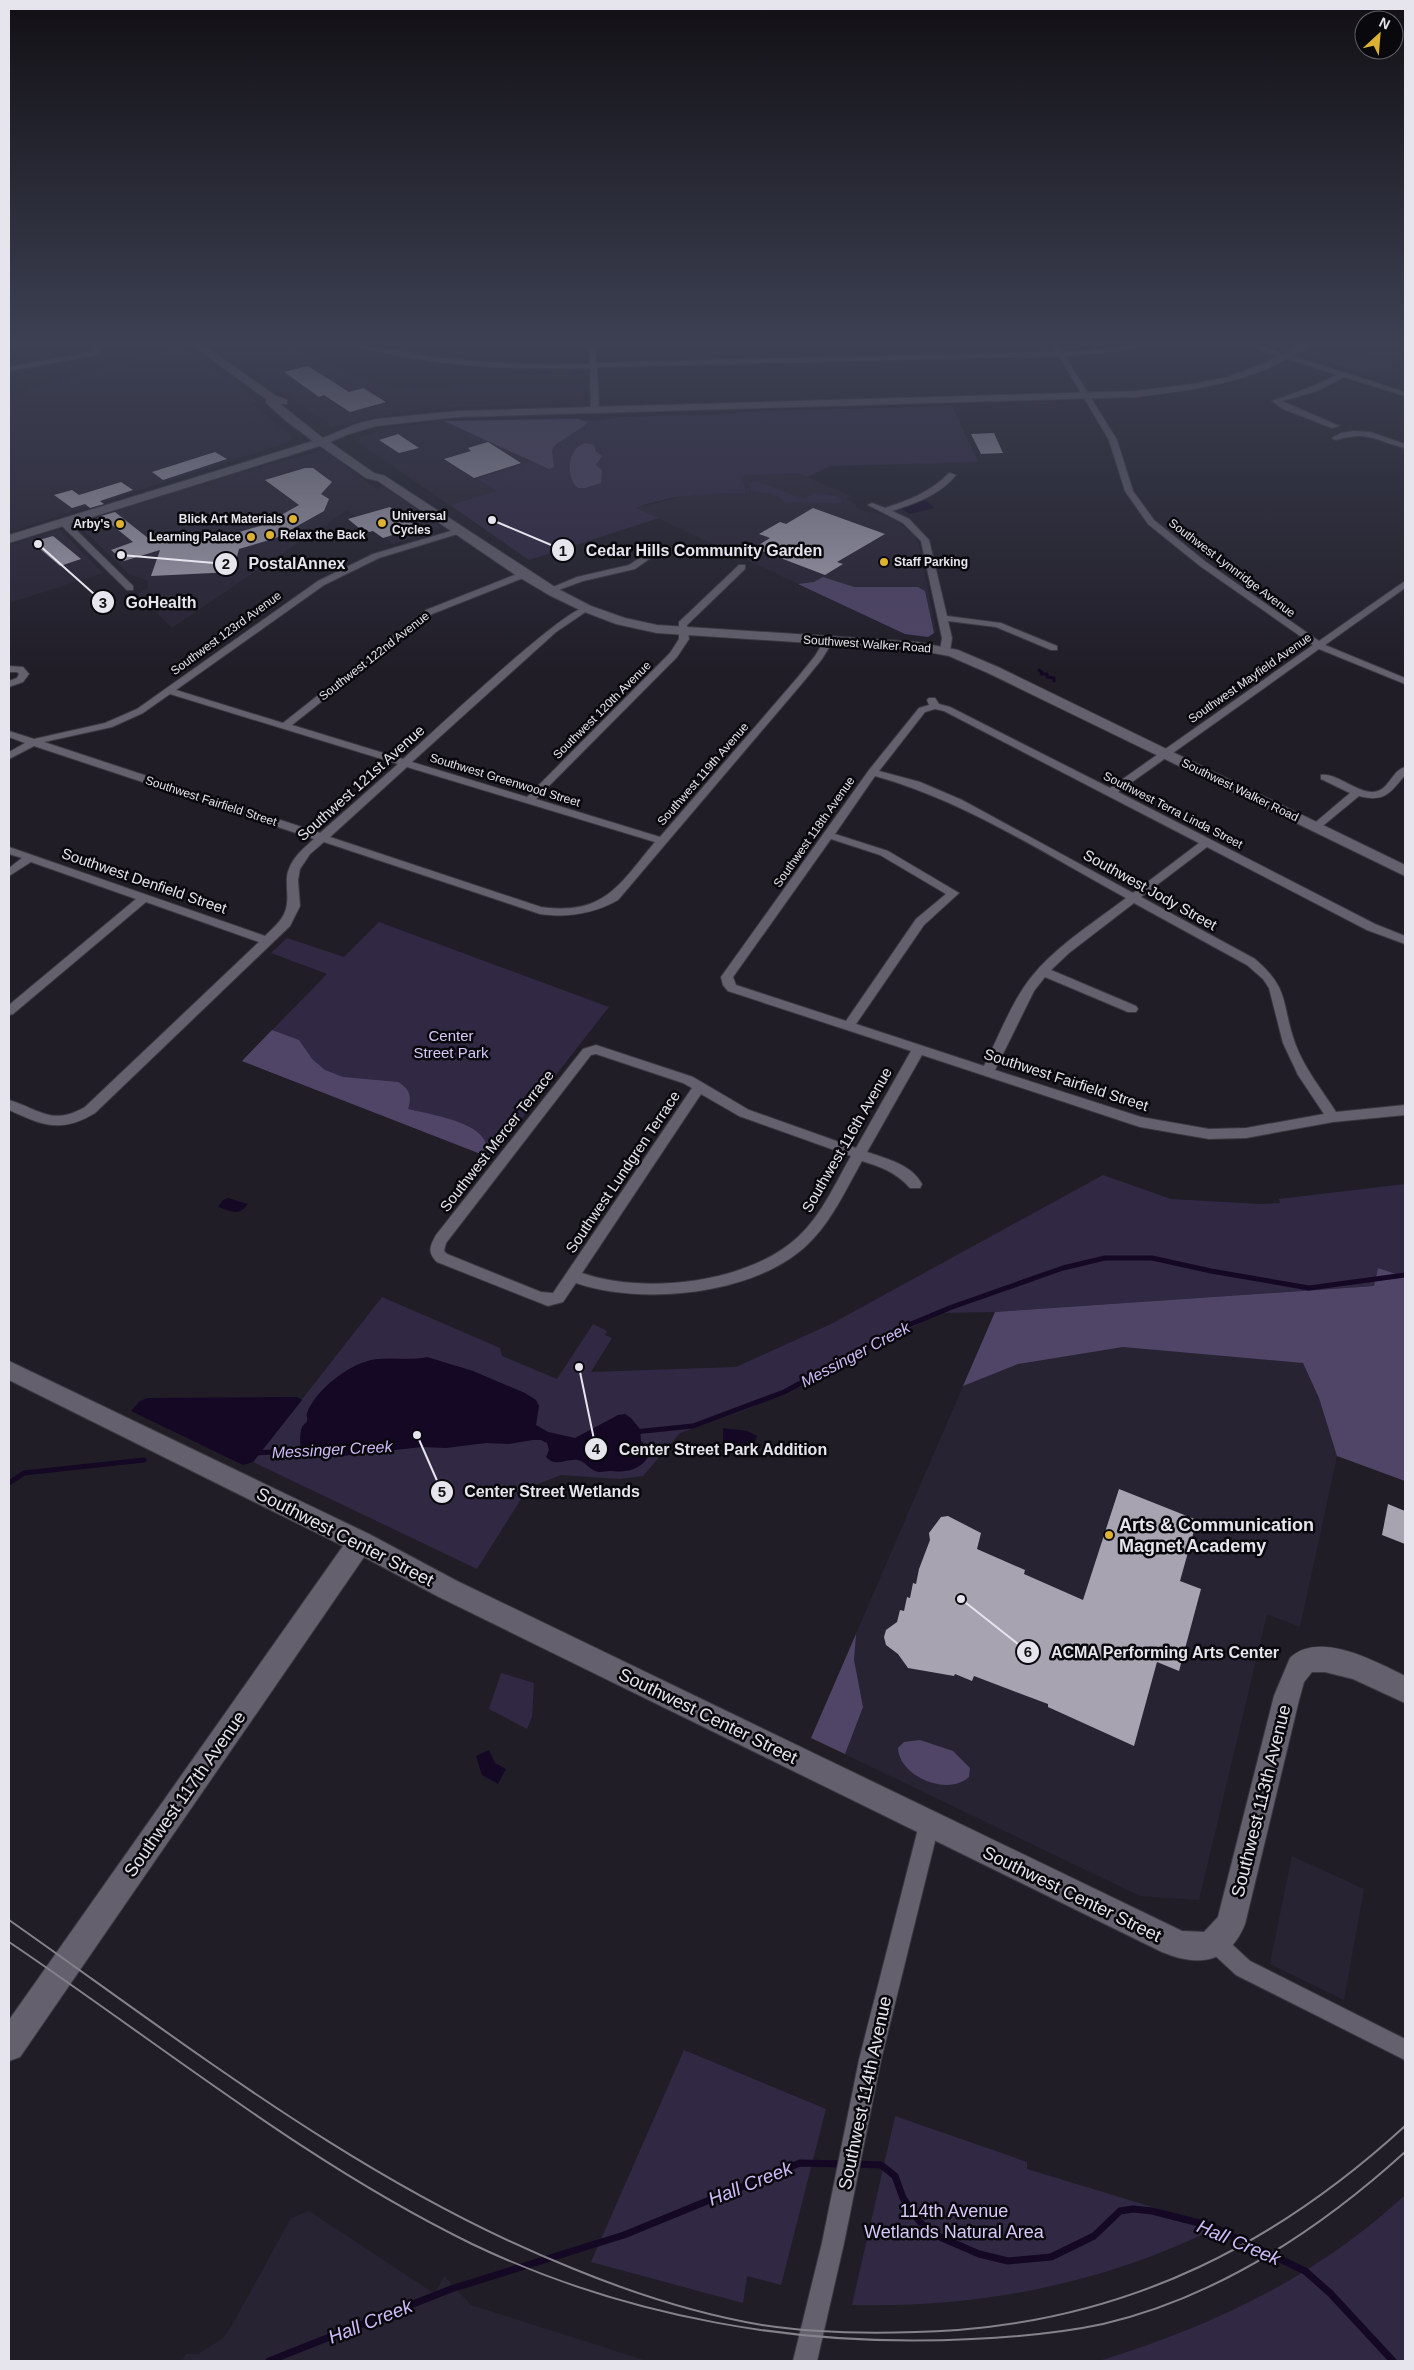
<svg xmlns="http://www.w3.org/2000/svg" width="1414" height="2370" font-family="Helvetica,sans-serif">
<rect width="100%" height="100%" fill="#201d27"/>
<g fill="#282333">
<path d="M205,341H282L384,389L583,384L584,403L425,408L389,414L333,427Z"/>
<path d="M1330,341L1405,343V387L1308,355Z"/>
<path d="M181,345L253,397L257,401L251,403L293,437L289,442L13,531L9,530V396Z"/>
<path d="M448,419L538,462L477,479L496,491L449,505L358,442L361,437L382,430Z"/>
<path d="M319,451L327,452L377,489L383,485L441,528L393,544L347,510L172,628L137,594L148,588V581L129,574L77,524L218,478Z"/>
<path d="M797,473L851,496L846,499L855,503L856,507L860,510L886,516L902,525L914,535L919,544L936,630L935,633L928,636L905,634L636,508L690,495L746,493L742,477L744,476Z"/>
<path d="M59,529L103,573L9,603V545Z"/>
<path d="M1374,1286L1300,1627L1267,1614L1199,1900L1140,1896L811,1738L995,1312Z"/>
<path d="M1292,1856L1364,1889L1344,2000L1270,1964Z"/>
<path d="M309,2211L435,2294L444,2276L471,2305L647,2361H182L186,2354H198L222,2339L231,2327L291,2218Z"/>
</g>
<g fill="#312844">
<path d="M1374,341L1405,342V360L1356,352Z"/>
<path d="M1333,348L1392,365L1373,376L1314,358Z"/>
<path d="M952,406L978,462L831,466L807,477L797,473L744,476L742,477L746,493C710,494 670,494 636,508L659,518L529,560L450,505L496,491L477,479L533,461L454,422L574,418C588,422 604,421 619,417L736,414V412Z"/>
<path d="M749,482H758L804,499L814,493L840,497L842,503L785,502L774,494L751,491Z"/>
<path d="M379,922L609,1007L491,1158L242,1061L327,974L271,953L287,938L344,957Z"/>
<path d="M1103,1175L1171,1199L1260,1204L1280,1203L1279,1199L1405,1184V1277L1378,1268L1374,1286L995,1312L940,1313L750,1408L680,1433L643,1476L619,1479L561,1475L528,1488L477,1569L253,1462L382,1297L500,1348L502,1356L557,1379L593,1324L607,1331L605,1335L612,1338L591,1372L736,1367L831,1324Z"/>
<path d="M501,1673L534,1683L532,1717L527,1729L489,1709Z"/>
<path d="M684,2050L826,2109L781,2285L747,2276L743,2303L591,2262Z"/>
<path d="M895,2116L1027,2162V2169L1218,2227C1104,2284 980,2308 852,2305Z"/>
<path d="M1405,2195V2361H1099C1212,2327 1318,2276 1405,2195Z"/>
</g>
<g fill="#504567">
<path d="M578,419L587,422L584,426L555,445L552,450L554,467L549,469L444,421Z"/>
<path d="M585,443L594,445L596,452L602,456L596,465L602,470L601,483L585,488H578C566,478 566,449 585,443Z"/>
<path d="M823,577L854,587H918L925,591L934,633L928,637L905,634L798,584L814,582Z"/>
<path d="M272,1030L299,1040L312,1059L325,1070L343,1077L398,1082C410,1089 412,1097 408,1109C427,1114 480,1121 486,1144C487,1148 486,1153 486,1156L242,1061Z"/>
<path d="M1378,1268L1405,1277V1481L1337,1456L1319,1398L1303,1363L1123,1347L1018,1364L963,1386L995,1312L1374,1286Z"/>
<path d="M856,1634L854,1660L863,1707L845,1754L811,1738Z"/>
<path d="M920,1740L953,1751L970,1768L969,1777C947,1797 899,1776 898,1748L904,1742Z"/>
</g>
<g fill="#140825">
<path d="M924,499L935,508L910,514L900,508Z"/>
<path d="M228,1198L248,1204C238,1217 232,1211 218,1207L223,1200Z"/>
<path d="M427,1357L473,1371L525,1393L536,1400L539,1406L536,1425L548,1432L575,1438L618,1415L625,1414L631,1418L640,1429L641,1441L651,1450C645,1469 628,1473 610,1471C605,1471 600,1473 595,1471C588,1468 586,1462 578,1460C565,1458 557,1468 546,1457L549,1450L547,1443L541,1440H533L509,1444L486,1443L446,1448L422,1447L342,1456L303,1457C300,1450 299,1435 302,1427C303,1425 306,1423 307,1421C308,1419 306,1416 307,1413C316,1389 351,1362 377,1359C395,1357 410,1361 427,1357Z"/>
<path d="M297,1397L302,1400L253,1462L243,1465L131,1411L140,1401L148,1398Z"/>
<path d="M723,1428L747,1431L757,1436L753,1448L743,1444L723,1442Z"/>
<path d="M489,1750L495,1763L506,1769L498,1784L482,1775L476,1756Z"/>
</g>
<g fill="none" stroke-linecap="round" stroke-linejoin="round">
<path stroke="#140825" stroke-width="3" d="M1039,670L1042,672L1041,674H1047V677L1054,678V681"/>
<g stroke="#140825" stroke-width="5">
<path d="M634,1432L693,1426L784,1392L808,1379L823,1375L899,1329L952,1307L1063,1268L1105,1258H1152L1211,1271L1309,1288L1405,1275"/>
<path d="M255,1453L305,1450"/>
<path d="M9,1483L24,1473L144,1460"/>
</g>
<g stroke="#140825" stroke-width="7">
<path d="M854,2164L881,2165L895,2176L903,2198L920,2222L933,2234L979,2254L1008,2261L1051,2257L1094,2236L1120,2211L1133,2209L1152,2211L1211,2226L1305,2271L1330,2293L1393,2361"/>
<path d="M269,2361L451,2289L624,2235L800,2163L844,2164"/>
</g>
</g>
<g fill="#a7a3b1">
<path d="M308,366L349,392L363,388L386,402L350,412L324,395L319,397L284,372Z"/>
<path d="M994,433L1003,453L981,454L971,434Z"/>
<path d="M398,434L419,448L399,453L379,440Z"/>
<path d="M488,442L521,463L474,478L444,459L471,451L468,448Z"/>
<path d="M215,452L227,459L163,480L152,472Z"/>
<path d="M305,468H313L332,482L321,494L329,499L324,511L276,538L239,549L233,572L151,576L160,550L124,561L111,550L133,542L101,516L115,512L148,538L236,533L263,525L299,505L265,480Z"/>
<path d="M121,482L133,490L100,501L104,504L90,508L85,504L72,508L54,495L72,490L79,495Z"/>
<path d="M390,507L417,527L383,538L373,531L369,532L362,527L359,528L348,519Z"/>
<path d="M813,508L885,534L837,562L843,564L825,575L754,548L770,538L759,534L780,522L786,524Z"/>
<path d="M53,536L81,559L60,566L32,542Z"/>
<path d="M1119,1489L1197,1520L1180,1581L1201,1589L1179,1671L1157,1662L1134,1746L1048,1707V1704L974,1676L972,1681L955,1674L954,1676L908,1668L898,1654L886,1645L884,1637L886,1630L897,1622L900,1610L904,1611L907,1597L910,1598L913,1583L916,1584L919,1569L930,1540L929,1533L941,1517L948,1516L981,1533L977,1549L1025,1570L1024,1574L1083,1600Z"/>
<path d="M1388,1504L1405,1511V1544L1382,1535Z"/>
</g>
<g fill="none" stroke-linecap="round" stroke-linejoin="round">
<defs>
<g id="street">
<path d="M90,341H97L101,350L96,355L9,371V367L92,352L94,350Z"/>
<path d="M342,341H354C431,362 510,366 590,364L589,341H595L596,363L1056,352L1050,341H1057L1063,352L1087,351L1165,341L1131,350L1065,356L1117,440L1133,491L1154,520L1206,562L1319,641L1405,581V588L1325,645L1405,678V684L1319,649L1118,792L1375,924L1405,936V944L1367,930L1207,847L1141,897L1255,959C1291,990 1281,1004 1295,1043C1304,1068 1322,1090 1336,1112L1405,1105V1115L1333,1122L1246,1138L1209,1139L1140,1127L922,1055L867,1152C887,1159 911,1164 922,1184L920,1188H910C896,1172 881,1167 862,1161C846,1189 832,1221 808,1244C756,1295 642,1306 576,1283L563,1302L548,1306L437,1262C427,1252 430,1246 436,1235L583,1049L596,1045L693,1077L749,1110L856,1148L911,1051L728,991L723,985L721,977L869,770L919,708L929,705L927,700L929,698H935L939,704L950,707L1110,788L1313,645L1200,566L1148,524L1125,491L1109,440L1059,356L597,367L599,410L595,412L591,410L590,368C520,369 451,368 382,352C370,350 353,348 342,341ZM935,709L944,711L1199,843L1133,893L962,800L920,782L879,771L925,712ZM875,776C965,801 1045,854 1126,898C1091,925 1049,950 1024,987C1008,1011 997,1040 984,1066L856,1024L924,925L959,893L888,851L835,834ZM831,839L880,855L946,894L916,919L846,1021L736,985L733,977ZM1134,903L1247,965L1263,979L1269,988L1283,1043L1298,1075L1324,1114L1246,1128L1209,1129L1141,1117L995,1070L1034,991L1045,977L1128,1012H1136L1138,1009L1136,1006L1051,970L1069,953ZM596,1054L683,1083L692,1088L553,1293L541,1292L447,1254L444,1251L446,1243L591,1055ZM701,1094L739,1116L851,1156C835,1184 822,1214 799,1236C750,1283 645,1295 582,1273Z"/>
<path d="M1234,341H1245L1405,392V396L1344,377L1317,391L1282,401L1339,426L1332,428L1283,409L1272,401L1311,387L1337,375Z"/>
<path d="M1353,431L1370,432L1405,444V448C1376,441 1368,430 1336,440L1332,438L1341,433Z"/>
<path d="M949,473L956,475C940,495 916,503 892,511L909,519L929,540L947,616L1001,623L1057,646V650H1051L996,627L948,621L952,638L950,651L945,654L940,651L942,638L921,541L903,523L868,505L872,503L885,508C909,500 931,492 949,473Z"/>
<path d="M60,520H66L133,586V590H127L60,524Z"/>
<path d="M461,528H464V532L379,558L324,585L176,690L283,723L426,610L522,572H528V576L432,614L292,725L403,759C427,738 568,604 587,607V611L556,632L412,762L527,797L670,653L679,639V622L739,565H745V569L687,625L689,639L677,657L536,799L660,837L798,677L815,656L825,639L833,641L822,659L804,681L618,900C593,914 568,918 540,914L324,842L310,854L300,869L298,880L300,906L290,926L95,1113C61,1134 42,1125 9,1110V1100C41,1110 52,1126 85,1107L259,942L146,902L13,1014L9,1015V1005L136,899L31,862L9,876V868L22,858L9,854V847L265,936C283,919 289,913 287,889C287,882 286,875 289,869C293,857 305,847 314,839L34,746L9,759V752L25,743L9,737V731L34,739L105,723L137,709L318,581L373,554ZM170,694L398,764L320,833L44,742L112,727L143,713ZM407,767L655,842C619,885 604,916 541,907L330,837Z"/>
<path d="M656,547L659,548V552L635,569L583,581L550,593L546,590L577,577L629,565Z"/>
<path d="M9,666L23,667L29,674L23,682L9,687V681L17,678L19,674L17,672H9Z"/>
<path d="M1405,767V775C1391,792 1385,803 1359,796L1319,829H1311L1310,827L1350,793L1321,779V775C1335,772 1356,792 1372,792C1389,792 1391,771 1405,767Z"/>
<path d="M929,1815L936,1818L939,1825L881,2060L844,2243L817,2361H793L822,2243L859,2060L919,1825L922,1818Z"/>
<path d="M1216,1933L1223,1936L1250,1961L1405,2039V2060L1236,1975L1209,1950L1206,1943L1209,1936Z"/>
</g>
<g id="secondary">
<path d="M186,341H198L276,396L287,400V404H280L323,438L356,424L376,419L458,411L1136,391L1193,384L1228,377L1270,361L1304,341H1317C1311,347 1302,351 1294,355C1245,384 1191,390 1136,397L458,417L376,426L349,434L330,442L374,473L385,476L558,589L591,606L625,618L657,625L917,642L958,650L998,667L1405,865V876L988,673L949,656L917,650L657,633L616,624L582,611L549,595L517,576L378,481L366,478L320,446L9,543V535L313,441L286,421L266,403V399Z"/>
<path d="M9,1361L369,1534L457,1581L1182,1931L1204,1932L1218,1917L1274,1696L1290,1658C1319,1630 1376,1662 1405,1676V1703L1353,1679L1325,1672H1312L1304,1682L1299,1700L1245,1924C1229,1964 1198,1967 1162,1952L439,1597L364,1557L20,2057L9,2061V2020L343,1546L9,1380Z"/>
</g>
</defs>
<use href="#street" stroke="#3a3840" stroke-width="2"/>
<use href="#secondary" stroke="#3a3840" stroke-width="2"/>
<use href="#street" fill="#64606d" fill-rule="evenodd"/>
<use href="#secondary" fill="#64606d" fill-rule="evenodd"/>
<g stroke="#85828b" stroke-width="2">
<path d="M9,1920C190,2047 367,2187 574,2269C635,2294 697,2314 762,2325C826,2335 893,2334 958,2330C1134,2316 1276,2244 1405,2126"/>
<path d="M9,1942C162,2045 306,2163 472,2244C627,2318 801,2348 972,2339C1015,2337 1061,2333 1103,2324C1218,2297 1319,2230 1405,2152"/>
</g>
</g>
<linearGradient id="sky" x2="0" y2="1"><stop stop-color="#121015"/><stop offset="0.51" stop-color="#3c4052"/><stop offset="1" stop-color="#3c4052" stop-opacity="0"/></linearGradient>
<rect width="1414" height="673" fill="url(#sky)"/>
<g fill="#ddb233" stroke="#09080c" stroke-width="2">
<circle cx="293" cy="519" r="5"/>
<circle cx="382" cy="523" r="5"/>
<circle cx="120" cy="524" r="5"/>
<circle cx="270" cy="535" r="5"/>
<circle cx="251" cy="537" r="5"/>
<circle cx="884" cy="562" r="5"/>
<circle cx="1109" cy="1535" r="5"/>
</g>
<g text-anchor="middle" stroke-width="5" stroke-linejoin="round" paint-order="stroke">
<g font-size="12" font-weight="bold" fill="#e6e4ec" stroke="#09080c" text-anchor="start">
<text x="392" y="520">Universal<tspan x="392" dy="14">Cycles</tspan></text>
<text x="283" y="523" text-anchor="end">Blick Art Materials</text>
<text x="110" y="528" text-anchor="end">Arby's</text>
<text x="280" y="539">Relax the Back</text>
<text x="241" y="541" text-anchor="end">Learning Palace</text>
<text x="894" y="566">Staff Parking</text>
</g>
<g font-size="12" fill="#e6e4ec" stroke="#09080c">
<text transform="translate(1232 568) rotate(37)" y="4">Southwest Lynnridge Avenue</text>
<text transform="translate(226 633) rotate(-36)" y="4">Southwest 123rd Avenue</text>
<text transform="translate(867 644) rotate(4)" y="4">Southwest Walker Road</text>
<text transform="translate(374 656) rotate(-38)" y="4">Southwest 122nd Avenue</text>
<text transform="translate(1250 678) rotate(-35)" y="4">Southwest Mayfield Avenue</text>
<text transform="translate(602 710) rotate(-45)" y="4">Southwest 120th Avenue</text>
<text transform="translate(703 774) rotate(-49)" y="4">Southwest 119th Avenue</text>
<text transform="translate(505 780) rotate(17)" y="4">Southwest Greenwood Street</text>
<text transform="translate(1240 790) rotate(26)" y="4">Southwest Walker Road</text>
<text transform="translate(211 801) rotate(18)" y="4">Southwest Fairfield Street</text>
<text transform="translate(1173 810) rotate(27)" y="4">Southwest Terra Linda Street</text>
<text transform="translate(814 832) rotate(-55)" y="4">Southwest 118th Avenue</text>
</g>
<g font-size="15" fill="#e6e4ec" stroke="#09080c">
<text transform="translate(361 783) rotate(-42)" y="5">Southwest 121st Avenue</text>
<text transform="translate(144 881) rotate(19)" y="5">Southwest Denfield Street</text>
<text transform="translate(1150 890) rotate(29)" y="5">Southwest Jody Street</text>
<text transform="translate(1066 1080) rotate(18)" y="5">Southwest Fairfield Street</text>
<text transform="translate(847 1140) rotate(-60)" y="5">Southwest 116th Avenue</text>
<text transform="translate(497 1141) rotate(-52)" y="5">Southwest Mercer Terrace</text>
<text transform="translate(623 1172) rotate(-56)" y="5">Southwest Lundgren Terrace</text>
</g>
<g font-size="15" fill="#d7c8fa" stroke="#09080c">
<text x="451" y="1041">Center<tspan x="451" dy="17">Street Park</tspan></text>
</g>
<g font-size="16" font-style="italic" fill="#cebbf9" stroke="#09080c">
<text transform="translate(855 1354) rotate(-28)" y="6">Messinger Creek</text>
<text transform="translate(332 1449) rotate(-3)" y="6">Messinger Creek</text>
</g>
<g font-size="18" font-weight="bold" fill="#e6e4ec" stroke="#09080c" text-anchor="start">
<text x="1119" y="1531">Arts &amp; Communication<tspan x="1119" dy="21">Magnet Academy</tspan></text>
</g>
<g font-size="18" fill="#e6e4ec" stroke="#09080c">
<text transform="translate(345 1537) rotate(27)" y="6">Southwest Center Street</text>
<text transform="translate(708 1716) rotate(26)" y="6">Southwest Center Street</text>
<text transform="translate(185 1794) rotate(-55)" y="6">Southwest 117th Avenue</text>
<text transform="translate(1261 1801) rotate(-76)" y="6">Southwest 113th Avenue</text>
<text transform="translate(1072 1894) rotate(26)" y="6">Southwest Center Street</text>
<text transform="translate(865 2093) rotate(-78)" y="6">Southwest 114th Avenue</text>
</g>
<g font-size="18" fill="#d7c8fa" stroke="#09080c">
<text x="954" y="2217">114th Avenue<tspan x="954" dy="21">Wetlands Natural Area</tspan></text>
</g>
<g font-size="19" font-style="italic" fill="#cebbf9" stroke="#09080c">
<text transform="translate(750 2183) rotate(-22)" y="7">Hall Creek</text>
<text transform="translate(1239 2242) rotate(23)" y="7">Hall Creek</text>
<text transform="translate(370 2321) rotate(-22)" y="7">Hall Creek</text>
</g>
</g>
<path fill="none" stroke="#e6e4ec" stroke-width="2" d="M492 520L563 550M121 555L226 564M38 544L103 602M579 1367L596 1449M417 1435L442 1492M961 1599L1028 1652"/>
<g fill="#e6e4ec" stroke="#09080c" stroke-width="2">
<circle cx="492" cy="520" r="5"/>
<circle cx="121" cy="555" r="5"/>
<circle cx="38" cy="544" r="5"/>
<circle cx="579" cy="1367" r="5"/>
<circle cx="417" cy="1435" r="5"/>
<circle cx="961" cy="1599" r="5"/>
<circle cx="563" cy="550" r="12"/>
<circle cx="226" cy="564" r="12"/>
<circle cx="103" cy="602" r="12"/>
<circle cx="596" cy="1449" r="12"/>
<circle cx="442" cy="1492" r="12"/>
<circle cx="1028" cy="1652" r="12"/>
</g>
<g font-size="15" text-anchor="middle" font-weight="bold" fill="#111">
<text x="563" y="556">1</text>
<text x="226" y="569">2</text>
<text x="103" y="608">3</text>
<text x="596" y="1454">4</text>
<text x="442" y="1497">5</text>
<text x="1028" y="1657">6</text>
</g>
<g font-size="16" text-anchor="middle" font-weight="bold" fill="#e6e4ec" stroke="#09080c" stroke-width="5" stroke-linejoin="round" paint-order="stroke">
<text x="704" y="556">Cedar Hills Community Garden</text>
<text x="297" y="569">PostalAnnex</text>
<text x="161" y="608">GoHealth</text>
<text x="723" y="1455">Center Street Park Addition</text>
<text x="552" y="1497">Center Street Wetlands</text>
<text x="1165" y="1658">ACMA Performing Arts Center</text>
</g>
<rect width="1414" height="2370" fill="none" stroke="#e6e4ec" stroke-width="20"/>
<g transform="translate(1379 35) rotate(26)"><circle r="24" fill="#09080c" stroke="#616066"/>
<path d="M0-4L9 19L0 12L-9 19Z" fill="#ddb233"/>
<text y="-8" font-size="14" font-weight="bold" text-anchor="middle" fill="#e6e4ec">N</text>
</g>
</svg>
